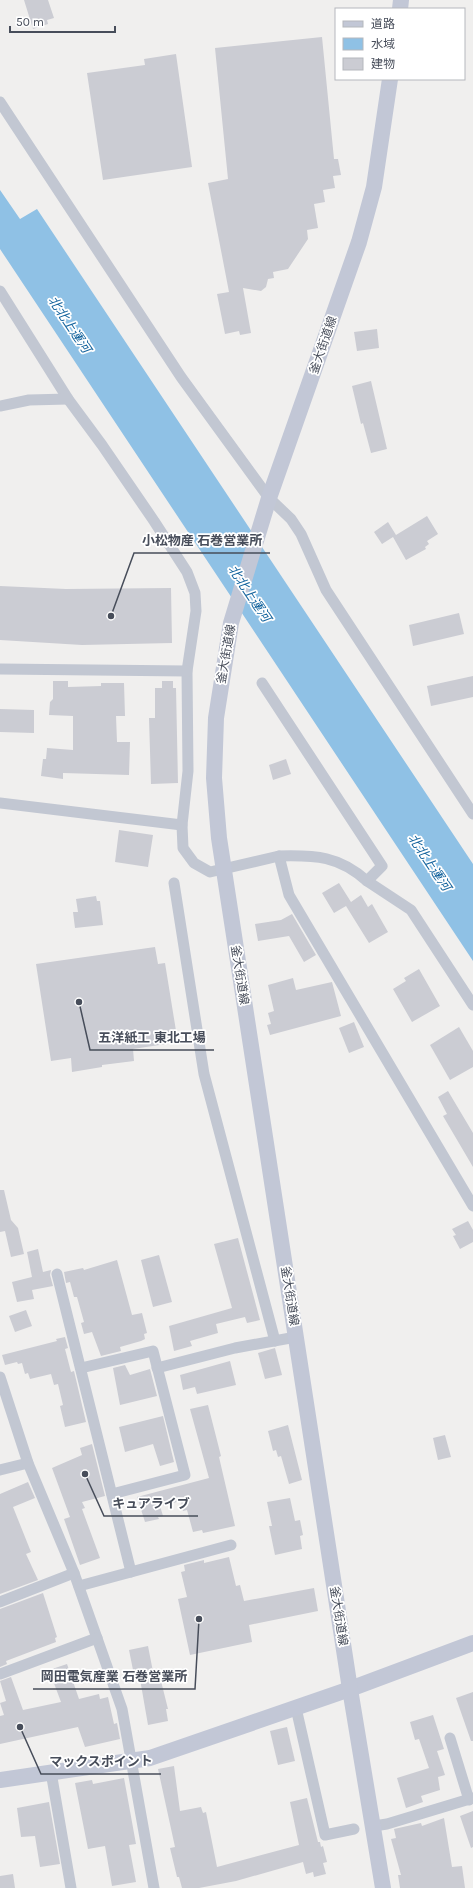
<svg xmlns="http://www.w3.org/2000/svg" width="473" height="1888" font-family="Karla,'Noto Sans JP',sans-serif">
<rect width="100%" height="100%" fill="#f0efee"/>
<path fill="#8fc1e5" d="M0,190L20,219L37,209L473,864V961L0,249Z"/>
<g fill="#cbccd3">
<path d="M24,0H48L54,18L47,20L48,24L33,29Z"/>
<path d="M322,37L334,159H338L341,175L333,176L335,188L323,190L325,202L314,204L318,228L307,230L308,239L288,269L273,272L274,278L268,279L266,287L261,291L243,288L251,333L240,335L239,331L225,334L217,294L229,292L208,183L228,179L215,48Z"/>
<path d="M176,54L192,167L103,180L87,73L145,65L144,59Z"/>
<path d="M377,329L379,348L357,351L354,332Z"/>
<path d="M371,381L387,449L371,453L363,423L361,424L352,386Z"/>
<path d="M427,516L438,534L427,541L429,544L425,547L426,549L406,560L393,537L382,544L374,532L388,522L396,535Z"/>
<path d="M0,586L66,589L171,588L172,643L82,645L0,640Z"/>
<path d="M459,613L464,634L413,646L409,625Z"/>
<path d="M473,676V697L431,706L427,686Z"/>
<path d="M53,681H68V687L101,686V683H124L125,716H116L117,742H130L129,775L63,773V779L41,776L43,759H46L47,748L73,750V716L49,715L50,702L53,699Z"/>
<path d="M162,681H173V688H176L178,783L151,784L149,718H155V688H162Z"/>
<path d="M0,709L34,710V733L0,732Z"/>
<path d="M286,759L291,774L273,780L269,765Z"/>
<path d="M119,830L153,835L148,867L115,862Z"/>
<path d="M339,883L351,902L361,895L368,907L372,904L388,932L369,943L346,906L334,913L322,893Z"/>
<path d="M96,896L97,901H100L103,925L75,928L73,912H78L76,899Z"/>
<path d="M292,914L316,955L304,962L289,936L258,941L255,924L281,920Z"/>
<path d="M155,947L158,964L165,963L177,1037L165,1039L166,1044L133,1049L134,1061L102,1065V1067L72,1072L71,1058L51,1061L36,964Z"/>
<path d="M419,969L440,1006L412,1022L393,989L406,981L404,978Z"/>
<path d="M293,978L296,990L332,982L341,1016L270,1035L267,1025L271,1024L268,1013L274,1011L268,985Z"/>
<path d="M354,1022L364,1047L349,1053L339,1028Z"/>
<path d="M459,1027L473,1051V1067L450,1080L430,1045Z"/>
<path d="M448,1091L473,1133V1167L443,1116L447,1114L438,1097Z"/>
<path d="M0,1190H4L11,1220L18,1228L24,1254L11,1257L5,1231L0,1232Z"/>
<path d="M468,1221L473,1230V1242L460,1249L453,1236L456,1235L452,1229Z"/>
<path d="M238,1238L260,1320L247,1323L245,1317L216,1324L218,1333L190,1341L192,1346L174,1351L169,1326L232,1308L214,1244Z"/>
<path d="M38,1249L43,1272L51,1270L50,1275L53,1286L32,1290L34,1299L17,1302L12,1282L32,1277L27,1252Z"/>
<path d="M159,1255L172,1302L153,1307L141,1260Z"/>
<path d="M117,1260L132,1315L142,1313L147,1333L144,1334L145,1339L141,1341L120,1347L121,1351L101,1356L92,1332L84,1334L81,1323L84,1322L77,1297H74L70,1282L66,1283L64,1272L83,1268L84,1270Z"/>
<path d="M26,1310L32,1326L15,1332L9,1316Z"/>
<path d="M65,1337L68,1348L65,1349L71,1372L74,1371L86,1422L65,1427L60,1406L63,1405L58,1384L54,1385L51,1374L30,1379L28,1373L25,1374L22,1363L18,1364L17,1362L5,1365L2,1355L57,1341L56,1339Z"/>
<path d="M275,1348L282,1375L265,1379L258,1353Z"/>
<path d="M230,1361L236,1385L197,1394L195,1387L183,1390L180,1375Z"/>
<path d="M125,1365L130,1375L150,1369L157,1396L120,1405L113,1368Z"/>
<path d="M208,1405L221,1456L219,1457L235,1526L203,1533L202,1530L193,1532L187,1510L183,1511L181,1501L160,1506L163,1516L158,1517L159,1519L145,1522L137,1497L209,1478L190,1409Z"/>
<path d="M163,1416L174,1462L160,1466L153,1444L125,1452L119,1427Z"/>
<path d="M288,1425L302,1480L289,1484L281,1456L278,1457L276,1450L273,1451L268,1431Z"/>
<path d="M445,1435L451,1457L438,1460L433,1438Z"/>
<path d="M92,1444L105,1496L82,1502L85,1508L82,1509L100,1558L80,1565L64,1519L70,1517L52,1468L82,1455L80,1448Z"/>
<path d="M28,1482L35,1498L13,1507L31,1552L26,1554L38,1580L0,1594V1494Z"/>
<path d="M290,1498L295,1521L300,1520L303,1535L300,1536L302,1549L275,1555L269,1526H272L267,1502Z"/>
<path d="M229,1557L236,1586L240,1585L244,1601L314,1588L318,1611L249,1625L252,1642L190,1655L178,1599L187,1597L181,1572L185,1571L184,1565L204,1560V1563Z"/>
<path d="M43,1593L57,1637L55,1638L56,1642L6,1661L7,1664L0,1667V1609Z"/>
<path d="M148,1646L155,1682L161,1681L168,1709H166L168,1721L148,1725L140,1679L135,1680L129,1650Z"/>
<path d="M67,1664L79,1699L99,1694L100,1699L108,1697L114,1724L117,1723L120,1739L85,1747L78,1727L0,1744V1716L4,1715L0,1703L6,1701L0,1681L11,1677L23,1710L61,1702L49,1670Z"/>
<path d="M473,1692V1741H471L456,1698Z"/>
<path d="M433,1715L444,1749L437,1751L445,1775L438,1777L440,1790L421,1796L423,1802L406,1808L397,1778L429,1768L419,1739L415,1740L410,1722Z"/>
<path d="M287,1727L295,1761L278,1765L270,1731Z"/>
<path d="M174,1766L180,1811L201,1807L203,1813L206,1812L217,1867L299,1845L290,1802L307,1798L318,1842H320L321,1847L323,1846L327,1862L323,1863L326,1874L314,1877L313,1872L306,1874L303,1862L236,1881L199,1888H182L179,1877H177L170,1848L175,1847L158,1769Z"/>
<path d="M124,1778L136,1844L129,1845L136,1882L112,1886L105,1846L88,1849L75,1783L92,1780L93,1784Z"/>
<path d="M49,1802L60,1864L40,1867L35,1836L21,1837L17,1808Z"/>
<path d="M473,1811V1847L471,1848L460,1816Z"/>
<path d="M444,1818L452,1867L462,1866L465,1888H400L398,1875H401L391,1839L396,1838L394,1829L421,1823L422,1826Z"/>
<path d="M13,1874L15,1888H0V1876Z"/>
</g>
<g fill="none" stroke-linecap="round" stroke-linejoin="round">
<g stroke="#c2c7d2" stroke-width="11">
<path d="M0,102L181,377L269,498L291,519L301,534L326,590L473,814"/>
<path d="M0,291L68,399L102,445L154,521L187,572L195,593L196,611L187,671L188,771L182,825L183,848L194,863L210,872L279,856L289,895L473,1206"/>
<path d="M0,406L29,400L68,399"/>
<path d="M0,669L187,671"/>
<path d="M262,683L382,866L367,881L411,910L473,1005"/>
<path d="M0,803L182,825"/>
<path d="M279,856C316,855 339,856 367,881"/>
<path d="M174,883L204,1074L275,1341"/>
<path d="M57,1274L131,1572"/>
<path d="M81,1368L153,1351L185,1475L112,1494"/>
<path d="M157,1368L235,1348L296,1337"/>
<path d="M0,1377L28,1463L74,1573L122,1709L154,1888"/>
<path d="M0,1470L28,1463"/>
<path d="M79,1586L231,1545"/>
<path d="M0,1602L74,1573"/>
<path d="M0,1674L97,1638"/>
<path d="M296,1708L325,1835L354,1829"/>
<path d="M450,1738L469,1800"/>
<path d="M51,1772L71,1888"/>
<path d="M374,1826L387,1824L473,1798"/>
</g>
<g stroke="#c2c7d6" stroke-width="16">
<path d="M400,9L401,0"/>
<path d="M0,1780L150,1758L350,1689L473,1643"/>
<path d="M383,1888L350,1689L219,838L214,778L216,718L231,623L269,498L359,242L374,187L390,79"/>
</g>
</g>
<g text-anchor="middle" stroke-width="3.5" stroke-linejoin="round" paint-order="stroke">
<g font-size="12" fill="#474d5a" stroke="#fff">
<text transform="translate(323 345) rotate(-71)" y="4">釜大街道線</text>
<text transform="translate(226 654) rotate(-80)" y="4">釜大街道線</text>
<text transform="translate(240 975) rotate(81)" y="4">釜大街道線</text>
<text transform="translate(290 1296) rotate(81)" y="4">釜大街道線</text>
<text transform="translate(339 1616) rotate(81)" y="4">釜大街道線</text>
</g>
<g font-size="13" font-style="italic" fill="#16659e" stroke="#fff">
<text transform="translate(70 324) rotate(56)" y="5">北北上運河</text>
<text transform="translate(250 593) rotate(56)" y="5">北北上運河</text>
<text transform="translate(430 862) rotate(56)" y="5">北北上運河</text>
</g>
</g>
<path fill="none" stroke="#474d5a" stroke-width="1.5" d="M111 616L134 553H270M79 1002L90 1050H214M85 1474L104 1516H198M199 1619L195 1689H33M20 1727L41 1774H161"/>
<g fill="#474d5a" stroke="#fff" stroke-width="1.5">
<circle cx="111" cy="616" r="4"/>
<circle cx="79" cy="1002" r="4"/>
<circle cx="85" cy="1474" r="4"/>
<circle cx="199" cy="1619" r="4"/>
<circle cx="20" cy="1727" r="4"/>
</g>
<g font-size="13" text-anchor="middle" font-weight="bold" fill="#474d5a" stroke="#fff" stroke-width="3.5" stroke-linejoin="round" paint-order="stroke">
<text x="202" y="545">小松物産 石巻営業所</text>
<text x="152" y="1042">五洋紙工 東北工場</text>
<text x="151" y="1508">キュアライブ</text>
<text x="114" y="1681">岡田電気産業 石巻営業所</text>
<text x="101" y="1766">マックスポイント</text>
</g>
<rect x="335" y="8" width="130" height="72" fill="#ffffff" stroke="#b5b8bd"/>
<rect x="343" y="21" width="20" height="6" fill="#c2c7d6" stroke="#b5b8bd"/>
<text x="371" y="28" font-size="12" fill="#474d5a">道路</text>
<rect x="343" y="38" width="20" height="12" fill="#8fc1e5" stroke="#b5b8bd"/>
<text x="371" y="48" font-size="12" fill="#474d5a">水域</text>
<rect x="343" y="58" width="20" height="12" fill="#cbccd3" stroke="#b5b8bd"/>
<text x="371" y="68" font-size="12" fill="#474d5a">建物</text>
<path d="M10 26v6h105v-6" fill="none" stroke="#474d5a" stroke-width="2"/>
<text x="16" y="26" font-size="12" fill="#474d5a" stroke="#ffffff" stroke-width="3" paint-order="stroke">50 m</text>
</svg>
